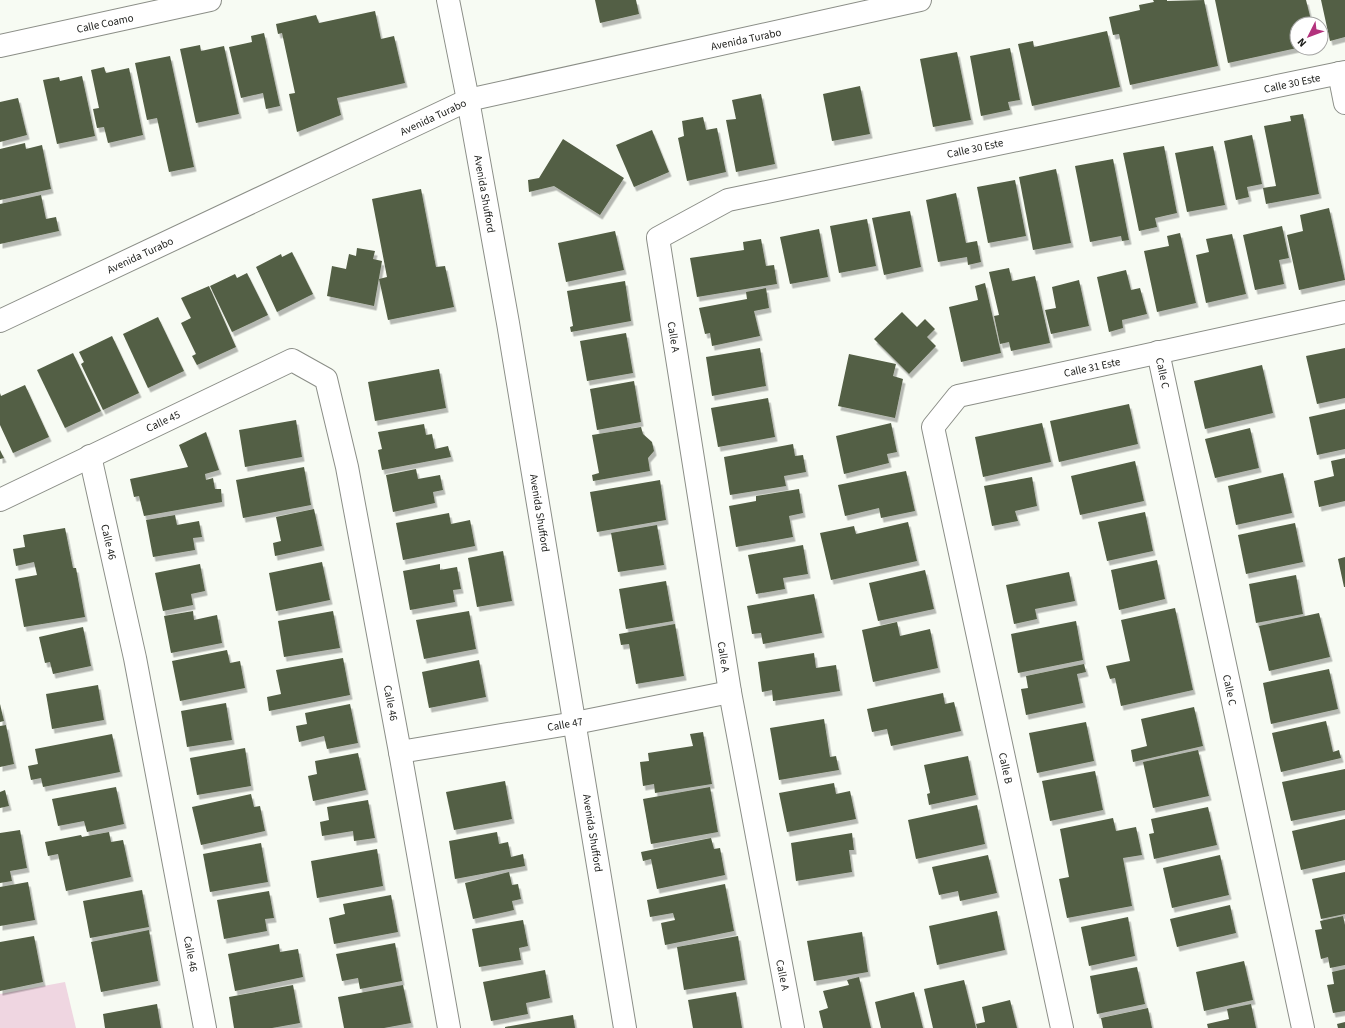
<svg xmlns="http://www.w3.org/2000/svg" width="1345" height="1028" font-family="'Source Sans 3',sans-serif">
<defs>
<filter id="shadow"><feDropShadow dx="2.5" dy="4.5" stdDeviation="0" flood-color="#0004"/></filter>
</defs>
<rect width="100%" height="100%" fill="#f7fbf3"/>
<path fill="#efd6e1" d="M65,982L76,1028H0V994Z"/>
<g fill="#535e44" filter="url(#shadow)">
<path d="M595,0H636L639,14L600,23Z"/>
<path d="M1153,0H1167V1L1204,0L1218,66L1130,85L1119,34L1113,35L1109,17L1140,10L1139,5L1154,2Z"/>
<path d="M1215,0H1306L1312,24H1297V48L1228,63Z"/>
<path d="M1321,0H1345V37L1330,41Z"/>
<path d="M375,11L381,39L394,36L405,83L337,98L341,115L297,132L289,94L295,93L282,33L278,34L276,24L316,15L319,23Z"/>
<path d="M1107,31L1120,87L1032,106L1018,44L1033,41L1034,47Z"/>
<path d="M264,33L280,106L266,109L263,93L241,98L229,47L252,42L251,36Z"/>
<path d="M200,45L201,51L224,46L239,114L196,123L180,49Z"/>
<path d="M1010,48L1020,100L1008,102L1010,110L981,116L970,56Z"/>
<path d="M957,52L971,120L933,127L920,59Z"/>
<path d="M170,56L194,167L169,172L157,118L147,120L135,63Z"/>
<path d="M104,67L106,73L129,68L143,135L108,143L104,127L97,128L93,109L99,108L91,70Z"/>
<path d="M82,76L95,136L57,144L43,80L59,77L60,81Z"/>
<path d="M860,86L870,134L832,141L823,94Z"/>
<path d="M761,94L775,164L736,172L726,120L736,119L732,100Z"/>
<path d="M18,98L27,135L0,142V102Z"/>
<path d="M1303,114L1319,194L1266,204L1263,188L1276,186L1264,126L1291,121L1290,116Z"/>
<path d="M703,117L706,130L717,128L726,172L687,181L678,138L684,136L682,121Z"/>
<path d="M652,130L669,172L634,187L616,145Z"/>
<path d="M1252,135L1262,184L1247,187L1249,197L1236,200L1224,141Z"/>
<path d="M563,139L624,178L600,215L554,186L529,192L528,180L539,178Z"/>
<path d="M25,143L26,149L42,145L51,189L0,200V149Z"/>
<path d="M1164,146L1177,213L1155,218L1157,227L1139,231L1123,153Z"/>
<path d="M1213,146L1225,205L1187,212L1175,153Z"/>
<path d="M1113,159L1129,240L1122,241L1121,236L1090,242L1075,166Z"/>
<path d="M1056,169L1071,243L1033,250L1019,177Z"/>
<path d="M1015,180L1026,236L988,243L977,187Z"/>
<path d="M421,189L436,267L445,266L454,307L388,320L379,279L387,277L372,199Z"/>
<path d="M956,193L966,243L977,241L981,262L968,265L967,257L938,262L926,200Z"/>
<path d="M41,195L46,219L56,217L59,231L0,244V204Z"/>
<path d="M1329,208L1345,280L1299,290L1287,235L1303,231L1300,215Z"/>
<path d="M910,211L921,267L884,275L872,218Z"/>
<path d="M867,219L876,266L839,273L830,226Z"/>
<path d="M1282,226L1289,258L1279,260L1284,284L1255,290L1243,235Z"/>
<path d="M819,229L828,277L790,284L780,237Z"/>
<path d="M615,231L624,270L566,282L558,243Z"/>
<path d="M1180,233L1196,303L1157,312L1144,251L1169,246L1167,236Z"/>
<path d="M1232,234L1246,294L1206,303L1196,255L1209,252L1206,239Z"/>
<path d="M761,239L766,266L774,265L777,284L697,297L690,258L744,250L743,242Z"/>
<path d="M357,248L375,251L373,259L382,261L374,306L327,296L332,266L346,269L349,254L356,256Z"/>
<path d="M292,252L313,294L277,312L256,267L281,254L282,257Z"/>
<path d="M1009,268L1012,281L1035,276L1050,343L1011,351L1009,342L1000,344L994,316L999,315L989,272Z"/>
<path d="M1126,270L1131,290L1140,288L1147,314L1122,320L1123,328L1109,332L1097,277Z"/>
<path d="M247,273L268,315L232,332L210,286L235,274L237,278Z"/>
<path d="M1079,280L1089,326L1051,334L1045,310L1056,308L1052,287Z"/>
<path d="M625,281L631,321L571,332L570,327L573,326L567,291Z"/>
<path d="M985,283L1001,353L961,362L949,307L978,300L975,286Z"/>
<path d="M209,286L236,347L197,365L192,356L196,354L181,323L191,318L181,298Z"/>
<path d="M766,288L769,308L754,311L760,336L712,346L710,333L705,334L699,308L747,299L746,292Z"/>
<path d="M902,312L917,327L925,319L935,329L927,337L936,346L909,374L874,339Z"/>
<path d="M158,317L184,371L148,388L123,334Z"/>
<path d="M626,333L633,373L587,381L580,341Z"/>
<path d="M112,336L139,393L103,410L81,364L84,362L79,352Z"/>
<path d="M760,348L766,386L712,396L706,357Z"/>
<path d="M1345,348V398L1317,404L1306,356Z"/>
<path d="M73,353L101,411L65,428L37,370Z"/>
<path d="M849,354L896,364L893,376L903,379L895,418L838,406Z"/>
<path d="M1262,365L1273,413L1205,429L1194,381Z"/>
<path d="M439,369L446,408L375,421L368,382Z"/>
<path d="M634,381L641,422L597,430L590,389Z"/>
<path d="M25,385L49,437L13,453L0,425V393L1,396Z"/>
<path d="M768,398L775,437L718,447L711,408Z"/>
<path d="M1129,404L1138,444L1059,462L1050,421Z"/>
<path d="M1345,409V449L1317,455L1309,417Z"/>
<path d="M296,420L302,457L245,467L239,430Z"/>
<path d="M891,423L897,452L887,454L889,463L844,474L836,436Z"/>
<path d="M1042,423L1051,462L983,477L975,437Z"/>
<path d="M424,424L426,435L432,434L435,449L448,446L451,457L382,470L378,450L382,449L378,432Z"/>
<path d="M641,427L643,434L652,442L654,451L648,458L650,471L593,481L592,475L599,473L592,435Z"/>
<path d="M1250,428L1259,468L1215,478L1205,439Z"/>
<path d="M206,432L219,470L205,474L206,480L213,478L215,489H221L222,502L144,516L139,496L134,497L130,479L188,467L179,445Z"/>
<path d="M793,444L795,456L803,455L806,472L784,476L786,486L730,495L724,457Z"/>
<path d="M0,450L4,458L0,459Z"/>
<path d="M1345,458V501L1319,507L1314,481L1334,476L1331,461Z"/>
<path d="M1135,461L1144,501L1080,515L1071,476Z"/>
<path d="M304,467L311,505L243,518L236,480Z"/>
<path d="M416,469L418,479L440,475L443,490L433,492L435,503L393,512L386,475Z"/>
<path d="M906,471L915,511L881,518L879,508L845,516L838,485Z"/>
<path d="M1283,473L1292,513L1236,525L1228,486Z"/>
<path d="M1032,477L1037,506L1015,511L1018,521L992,526L984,486Z"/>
<path d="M660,480L666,520L597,532L590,492Z"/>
<path d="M799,489L803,513L789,516L793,537L736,547L729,506L756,501V496Z"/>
<path d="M314,509L322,546L275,556L273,543L281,541L276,517Z"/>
<path d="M1145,512L1153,551L1107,561L1098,522Z"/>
<path d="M449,513L451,524L470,520L475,546L403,560L396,523Z"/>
<path d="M175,515L177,525L199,521L202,537L193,538L195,550L153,557L146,520Z"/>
<path d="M908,522L917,561L831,580L820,533L854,526L856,534Z"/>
<path d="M1295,523L1303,562L1246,574L1238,535Z"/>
<path d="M657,525L664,565L618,572L611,533Z"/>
<path d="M65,528L73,568H76L85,617L24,627L15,579L37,575L34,562L16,566L13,549L25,547L23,535Z"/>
<path d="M803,545L808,574L783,578L785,589L756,594L748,555Z"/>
<path d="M503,551L512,601L477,607L468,558Z"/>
<path d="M1345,557V587H1344L1338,559Z"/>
<path d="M1157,560L1165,599L1119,610L1111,570Z"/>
<path d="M322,562L330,600L276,611L269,573Z"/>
<path d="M200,564L205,591L191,594L193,605L163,611L155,573Z"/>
<path d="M440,564V570L457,567L461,589L453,590L455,602L410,610L403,571Z"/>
<path d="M925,570L934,609L878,621L869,583Z"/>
<path d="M1069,572L1075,601L1035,609L1037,619L1014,624L1006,585Z"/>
<path d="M1296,575L1303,614L1256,623L1249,584Z"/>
<path d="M666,581L673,621L626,629L619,589Z"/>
<path d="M814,594L822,633L763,644L761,633L752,634L747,606Z"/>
<path d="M1175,608L1193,690L1121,706L1115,678L1110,679L1106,666L1130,661L1121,620Z"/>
<path d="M193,611L194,620L217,615L222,643L171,653L164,616Z"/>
<path d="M333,611L340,648L284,657L278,621Z"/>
<path d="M469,611L476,649L424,659L416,620Z"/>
<path d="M1319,613L1330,657L1269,671L1259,626Z"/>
<path d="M1076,621L1083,660L1018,673L1011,634Z"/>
<path d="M897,622L900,636L930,629L938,668L873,682L862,630Z"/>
<path d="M675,624L684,676L636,684L629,644L621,645L619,634Z"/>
<path d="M83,627L91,666L53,674L50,662L45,663L39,637Z"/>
<path d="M227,650L230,663L240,661L245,688L180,701L172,661Z"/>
<path d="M814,653L816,668L836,665L840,691L773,701L772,690L762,692L758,662Z"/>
<path d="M343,658L350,695L269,711L267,697L281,694L276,670Z"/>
<path d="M479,660L486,697L429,708L422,672Z"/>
<path d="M1084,664L1086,672L1077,674L1083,703L1026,715L1021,689L1028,688L1026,676Z"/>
<path d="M1329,669L1338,709L1271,724L1263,683Z"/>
<path d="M98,685L104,720L52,729L46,694Z"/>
<path d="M943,693L945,704L954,702L961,731L891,746L887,729L872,732L867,709Z"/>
<path d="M226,703L232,740L187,747L181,711Z"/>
<path d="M0,704L4,721L0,722Z"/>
<path d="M350,704L358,743L327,749L324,736L299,742L296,726L307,724L305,713Z"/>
<path d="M1194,707L1203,746L1133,762L1131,750L1147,746L1141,719Z"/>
<path d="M824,719L830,757L836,756L839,770L779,780L770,728Z"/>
<path d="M1326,721L1333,752L1339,750L1341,758L1281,772L1272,733Z"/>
<path d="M1086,722L1094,761L1037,773L1029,733Z"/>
<path d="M6,725L14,764L0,767V726Z"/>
<path d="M703,732L712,784L655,793L654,784L643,786L640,762L649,761L648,753L693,746L690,734Z"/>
<path d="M112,734L120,772L43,787L41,778L31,780L28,766L38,764L35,749Z"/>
<path d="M245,748L251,786L197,795L190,758Z"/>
<path d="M1198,750L1209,796L1153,808L1143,762Z"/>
<path d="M358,753L366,790L313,801L308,776L317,774L315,761Z"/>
<path d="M968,756L976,795L929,805L927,794L930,793L924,765Z"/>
<path d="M1345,769V810L1291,821L1282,782Z"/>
<path d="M1095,771L1103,810L1050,821L1042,781Z"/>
<path d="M505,781L512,819L454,830L446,792Z"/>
<path d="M834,783L836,794L850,791L856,819L787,832L779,793Z"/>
<path d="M116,787L124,824L87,832L84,821L58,826L52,799Z"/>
<path d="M710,787L718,832L651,844L643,799Z"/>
<path d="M5,790L9,806L0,808V792Z"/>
<path d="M251,794L254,807L260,806L265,831L201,845L192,807Z"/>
<path d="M368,800L375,838L354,841L353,831L322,836L320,822L329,820L327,807Z"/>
<path d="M977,805L985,844L916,859L908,820Z"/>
<path d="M1208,807L1217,845L1154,859L1149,834L1154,833L1151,819Z"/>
<path d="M1113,818L1116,831L1136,827L1142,855L1123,858L1132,906L1067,918L1059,879L1069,877L1060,829Z"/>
<path d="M1345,819V860L1301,870L1292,831Z"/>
<path d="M20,830L27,868L10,871L12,881L0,883V833Z"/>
<path d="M109,832L111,842L123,840L131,877L66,891L58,854L48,856L45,842L81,835L82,837Z"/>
<path d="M497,832L499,844L508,842L511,857L523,854L525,866L455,879L449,841Z"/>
<path d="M852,833L854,850H849L852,872L796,881L791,843Z"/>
<path d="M711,838L714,849L720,848L725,875L657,889L651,859L643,861L641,852Z"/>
<path d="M261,843L268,882L210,892L203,854Z"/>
<path d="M377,849L383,886L317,898L311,861Z"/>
<path d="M988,855L997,893L960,901L958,891L939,895L932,867Z"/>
<path d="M1220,855L1229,895L1172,908L1163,868Z"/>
<path d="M509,872L512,885L518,884L521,899L512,901L514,910L473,919L465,883Z"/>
<path d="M1345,872V914L1321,919L1312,879Z"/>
<path d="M28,882L35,920L0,926V887Z"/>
<path d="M725,884L734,931L665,945L661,923L675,920L673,913L650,917L647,900Z"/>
<path d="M142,890L149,927L90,938L83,901Z"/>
<path d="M269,891L274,918L265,919L267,931L224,939L217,900Z"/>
<path d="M391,895L398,932L334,944L329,918L345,914L343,904Z"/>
<path d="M1230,905L1236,933L1177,947L1170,919Z"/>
<path d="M997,911L1005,950L937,965L929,926Z"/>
<path d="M1343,916L1345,925V965L1330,968L1328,957L1321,959L1315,930L1322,929L1320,921Z"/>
<path d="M1128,917L1135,956L1089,966L1081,927Z"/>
<path d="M523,920L528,946L519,948L521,960L479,967L472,929Z"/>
<path d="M149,930L158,981L101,992L91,942Z"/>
<path d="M862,932L868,972L814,981L807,941Z"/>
<path d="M34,936L43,982L0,991V942Z"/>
<path d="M738,936L745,980L684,990L677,947Z"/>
<path d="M395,943L402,981L360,989L358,978L342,981L336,954Z"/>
<path d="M279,944L280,952L298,949L303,977L235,991L228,954Z"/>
<path d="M1244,961L1253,1000L1204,1011L1196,972Z"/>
<path d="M1137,967L1145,1004L1097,1014L1090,976Z"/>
<path d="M1345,969V1011L1333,1013L1327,985L1334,984L1332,972Z"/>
<path d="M545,970L550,998L526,1003L528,1014L491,1021L483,982Z"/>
<path d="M859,977L871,1028H823L819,1011L828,1008L823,991L849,985L847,980Z"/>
<path d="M964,980L976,1028H933L924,989Z"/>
<path d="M293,985L300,1023L272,1028H234L229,997Z"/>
<path d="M403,985L411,1023L384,1028H344L338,997Z"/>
<path d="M736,992L742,1028H693L688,1000Z"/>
<path d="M914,992L923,1028H881L875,1002Z"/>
<path d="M1010,1000L1017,1028H977L976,1024L985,1022L982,1007Z"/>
<path d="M157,1004L161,1028H105L103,1014Z"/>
<path d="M1251,1004L1256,1028H1208L1207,1024L1229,1019L1227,1009Z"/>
<path d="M1148,1008L1152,1028H1103L1101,1018Z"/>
<path d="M573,1015L575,1028H505V1027Z"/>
<path d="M1345,1022V1028H1338L1337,1024Z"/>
</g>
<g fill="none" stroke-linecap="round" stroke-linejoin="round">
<defs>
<g id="minor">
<path d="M0,46L210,0"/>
<path d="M1339,73L1345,103"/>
<path d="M1158,352L1303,1028"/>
<path d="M90,456L135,658L205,1028"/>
<path d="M0,500L292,360L326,379L347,467L400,752L449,1028"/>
<path d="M400,752L575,723L730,692"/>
<path d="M793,1028L730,692L658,238L728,200L1345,72"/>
<path d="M1062,1028L933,427L958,396L1345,312"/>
</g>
<g id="tertiary">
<path d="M448,0L468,100L508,323L625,1028"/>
<path d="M0,321L468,100L920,0"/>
</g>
</defs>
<use href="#minor" stroke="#8b8e87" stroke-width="24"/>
<use href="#tertiary" stroke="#8b8e87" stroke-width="24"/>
<use href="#minor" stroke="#fff" stroke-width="22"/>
<use href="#tertiary" stroke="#fff" stroke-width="22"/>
</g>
<g text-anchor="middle" stroke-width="4" stroke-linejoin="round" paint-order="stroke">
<g font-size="11" fill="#1b1c19" stroke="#fff">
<text transform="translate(105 23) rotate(-12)" y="4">Calle Coamo</text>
<text transform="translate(746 39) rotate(-12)" y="4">Avenida Turabo</text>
<text transform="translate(1292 83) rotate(-12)" y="4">Calle 30 Este</text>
<text transform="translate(433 117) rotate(-25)" y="4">Avenida Turabo</text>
<text transform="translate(975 148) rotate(-12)" y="4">Calle 30 Este</text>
<text transform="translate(485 194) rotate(80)" y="4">Avenida Shufford</text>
<text transform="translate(140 255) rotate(-25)" y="4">Avenida Turabo</text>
<text transform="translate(674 337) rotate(81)" y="4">Calle A</text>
<text transform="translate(1092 367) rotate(-12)" y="4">Calle 31 Este</text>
<text transform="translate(1163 373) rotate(78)" y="4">Calle C</text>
<text transform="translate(163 421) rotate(-25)" y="4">Calle 45</text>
<text transform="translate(540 513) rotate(81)" y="4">Avenida Shufford</text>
<text transform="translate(109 542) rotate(77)" y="4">Calle 46</text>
<text transform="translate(724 657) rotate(81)" y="4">Calle A</text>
<text transform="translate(1230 690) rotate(78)" y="4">Calle C</text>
<text transform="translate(391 703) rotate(79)" y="4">Calle 46</text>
<text transform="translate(565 724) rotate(-10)" y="4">Calle 47</text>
<text transform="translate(1006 768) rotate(78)" y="4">Calle B</text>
<text transform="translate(593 833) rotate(81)" y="4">Avenida Shufford</text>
<text transform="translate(191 954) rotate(79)" y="4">Calle 46</text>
<text transform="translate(783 975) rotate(79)" y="4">Calle A</text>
</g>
</g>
<g transform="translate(1309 36) rotate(228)"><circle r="19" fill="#ffffff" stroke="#a4a4a3"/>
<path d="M0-3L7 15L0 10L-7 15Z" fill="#b3327d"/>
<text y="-6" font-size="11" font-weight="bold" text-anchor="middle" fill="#1b1c19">N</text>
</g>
</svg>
